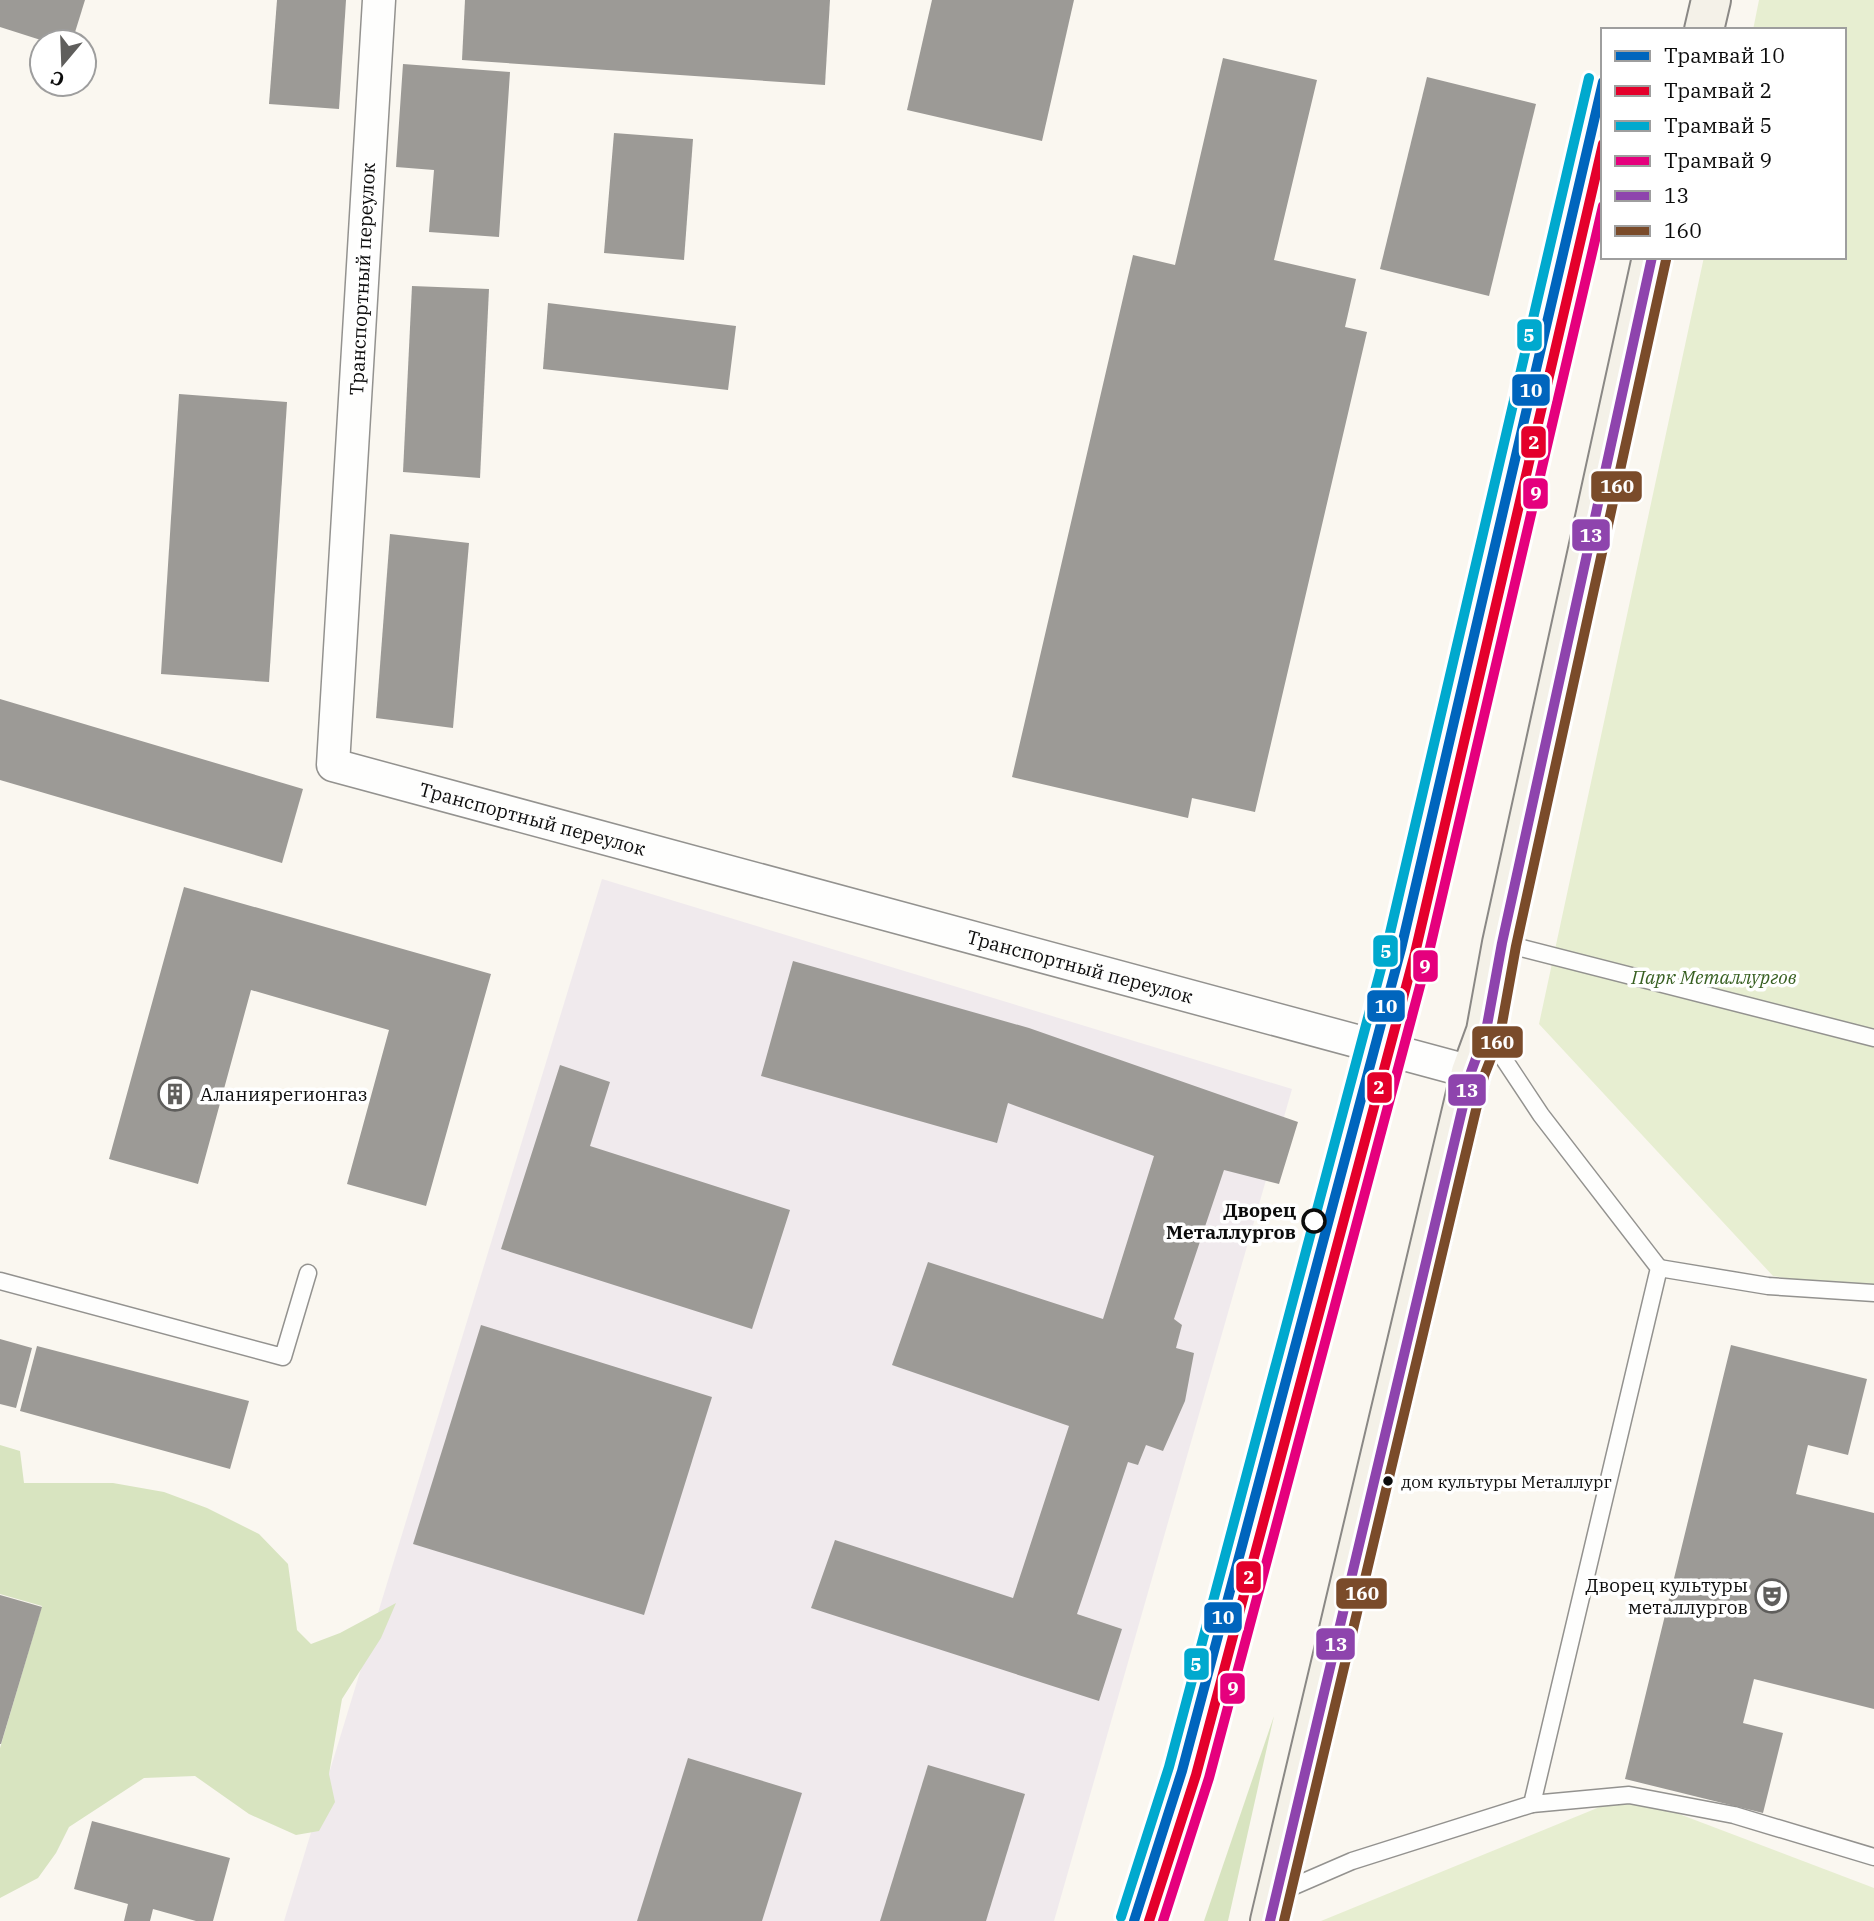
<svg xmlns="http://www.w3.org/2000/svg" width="1874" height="1921" font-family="'IBM Plex Serif',serif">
<rect width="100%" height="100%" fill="#faf7f0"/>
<path fill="#f0eaed" d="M602,879L1292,1089L1054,1921H284Z"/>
<g fill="#e7eed1">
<path d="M1759,0H1874V1292L1773,1276L1539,1024L1704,257H1844V30H1753Z"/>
<path d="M1629,1795L1874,1888V1921H1321Z"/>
</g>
<g fill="#d8e4c0">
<path d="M0,1445L20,1451L24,1483H113L164,1492L207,1508L259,1534L288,1564L297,1630L311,1644L340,1633L396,1603L381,1638L342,1699L329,1774L335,1802L319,1831L296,1835L249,1814L195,1776L144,1778L69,1827L56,1853L38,1878L0,1898V1748L42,1606L0,1594Z"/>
<path d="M1274,1716L1228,1921H1204Z"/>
</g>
<g fill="#9c9a96">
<path d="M0,0H85L72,42H47L0,27Z"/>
<path d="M277,0H346L339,109L269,104Z"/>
<path d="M465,0H830L825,85L462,60Z"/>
<path d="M932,0H1074L1042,141L907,110Z"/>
<path d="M1223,58L1317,80L1274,260L1356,279L1345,327L1367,332L1255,812L1192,798L1188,818L1012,777L1133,255L1175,265Z"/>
<path d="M403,64L510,72L499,237L429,232L434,170L396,167Z"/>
<path d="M1427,77L1536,104L1489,296L1380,269Z"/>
<path d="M614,133L693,139L684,260L604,253Z"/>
<path d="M412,286L489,289L480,478L403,472Z"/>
<path d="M548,303L736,326L728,390L543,369Z"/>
<path d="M179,394L287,402L269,682L161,674Z"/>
<path d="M390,534L469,543L453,728L376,718Z"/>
<path d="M0,699L303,789L282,863L0,780Z"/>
<path d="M184,887L491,974L426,1206L347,1184L389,1030L251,990L198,1184L109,1159Z"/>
<path d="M793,961L1029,1028L1298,1122L1279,1184L1224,1170L1174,1319L1182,1325L1176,1348L1194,1353L1185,1401L1163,1451L1146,1445L1138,1465L1128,1462L1077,1614L1122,1629L1099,1701L811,1608L835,1540L1013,1598L1069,1426L892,1365L928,1262L1103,1319L1154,1156L1008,1103L997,1143L761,1076Z"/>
<path d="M560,1065L610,1082L590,1146L790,1210L752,1329L501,1249Z"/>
<path d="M481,1325L712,1397L644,1615L413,1544Z"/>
<path d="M0,1339L32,1348L16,1408L0,1404Z"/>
<path d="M1731,1345L1867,1379L1848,1455L1808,1445L1796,1494L1874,1513V1709L1754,1679L1743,1723L1783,1733L1763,1813L1625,1779Z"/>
<path d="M37,1346L249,1401L230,1469L20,1411Z"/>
<path d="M0,1595L42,1607L1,1744H0Z"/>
<path d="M688,1758L802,1793L762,1921H637Z"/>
<path d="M928,1765L1025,1794L986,1921H880Z"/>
<path d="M92,1821L230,1858L213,1921H196L153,1909L150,1921H124L128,1904L74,1889Z"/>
</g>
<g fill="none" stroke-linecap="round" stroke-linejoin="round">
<defs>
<g id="lane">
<path d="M1502,943L1874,1038"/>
<path d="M1659,1268L1768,1286L1874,1293"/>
<path d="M0,1281L283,1357L308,1273"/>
<path d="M1532,1804L1629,1795L1734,1815L1874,1857"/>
<path d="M1278,1893L1352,1861L1532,1804L1659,1268L1541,1115L1488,1035"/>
</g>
<g id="street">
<path id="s1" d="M379,0L333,765L1471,1072"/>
</g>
<g id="secondary">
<path d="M1704,30L1711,0"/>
<path d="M1270,1921L1471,1072L1486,1031L1502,943L1652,257"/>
</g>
</defs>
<use href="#lane" stroke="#93928f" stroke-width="19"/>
<use href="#street" stroke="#93928f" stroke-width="35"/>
<use href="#secondary" stroke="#8a8885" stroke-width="42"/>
<use href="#lane" stroke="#fefefd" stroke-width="16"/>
<use href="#street" stroke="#fefefd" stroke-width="32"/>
<use href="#secondary" stroke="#f4f1e8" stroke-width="38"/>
<defs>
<path id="bus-1" d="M1270,1921L1471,1072L1486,1031L1502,943L1652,257"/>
<path id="bus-2" d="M1284,1921L1484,1076L1500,1035L1516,946L1666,260"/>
</defs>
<use href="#bus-1" stroke="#fff" stroke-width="16"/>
<use href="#bus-2" stroke="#fff" stroke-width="16"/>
<use href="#bus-1" stroke="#8e44ad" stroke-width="10"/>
<use href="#bus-2" stroke="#7a4b2a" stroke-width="10"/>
<defs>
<path id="tram-1" d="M1134,1921L1182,1771L1401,949L1603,82"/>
<path id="tram-2" d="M1149,1921L1196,1775L1415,953L1603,144"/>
<path id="tram-3" d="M1121,1917L1169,1767L1387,946L1589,78"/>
<path id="tram-4" d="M1163,1921L1209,1778L1428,956L1603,206"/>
</defs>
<use href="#tram-1" stroke="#fff" stroke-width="16"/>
<use href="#tram-2" stroke="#fff" stroke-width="16"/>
<use href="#tram-3" stroke="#fff" stroke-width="16"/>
<use href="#tram-4" stroke="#fff" stroke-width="16"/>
<use href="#tram-1" stroke="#0065bd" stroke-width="10"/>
<use href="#tram-2" stroke="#e4002b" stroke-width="10"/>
<use href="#tram-3" stroke="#00a9ce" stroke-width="10"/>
<use href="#tram-4" stroke="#e5007d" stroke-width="10"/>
</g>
<defs>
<symbol id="building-ring" viewBox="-11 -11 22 22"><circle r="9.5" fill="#fff" stroke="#5f5e5c" stroke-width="1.5"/><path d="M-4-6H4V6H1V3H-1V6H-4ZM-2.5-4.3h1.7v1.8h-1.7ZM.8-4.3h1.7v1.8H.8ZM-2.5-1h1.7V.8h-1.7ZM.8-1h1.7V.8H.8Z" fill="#5f5e5c"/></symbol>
<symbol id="theatre-ring" viewBox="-11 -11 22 22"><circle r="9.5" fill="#fff" stroke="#5f5e5c" stroke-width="1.5"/><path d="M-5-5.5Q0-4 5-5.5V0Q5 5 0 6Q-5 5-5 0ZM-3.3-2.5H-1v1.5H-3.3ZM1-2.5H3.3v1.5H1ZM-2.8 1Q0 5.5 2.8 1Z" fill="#5f5e5c"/></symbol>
</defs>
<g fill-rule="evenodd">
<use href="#building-ring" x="156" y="1075" width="38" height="38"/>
<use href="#theatre-ring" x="1753" y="1577" width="38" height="38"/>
</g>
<circle fill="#fff" stroke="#0c0c0c" stroke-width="3.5" cx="1314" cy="1221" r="11"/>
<circle fill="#0c0c0c" stroke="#fff" stroke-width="2.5" cx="1388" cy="1481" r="6"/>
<g text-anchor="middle" stroke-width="7" stroke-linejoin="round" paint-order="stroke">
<g font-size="17" fill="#0c0c0c" stroke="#fff" text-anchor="start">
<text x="1401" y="1488">дом культуры Металлург</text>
</g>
<g font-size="19" fill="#0c0c0c" stroke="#fff">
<text transform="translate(362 279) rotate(-87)" y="7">Транспортный переулок</text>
<text dy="7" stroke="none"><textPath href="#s1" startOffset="973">Транспортный переулок</textPath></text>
<text dy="7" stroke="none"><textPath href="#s1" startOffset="1540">Транспортный переулок</textPath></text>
</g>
<g font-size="19" font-style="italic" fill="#375f21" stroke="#fff">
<text x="1714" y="984">Парк Металлургов</text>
</g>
<g font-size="19" fill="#0c0c0c" stroke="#fff" text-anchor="start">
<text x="200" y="1101">Аланиярегионгаз</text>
<text x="1748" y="1592" text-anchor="end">Дворец культуры<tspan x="1748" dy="22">металлургов</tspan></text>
</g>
<g font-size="19" font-weight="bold" fill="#0c0c0c" stroke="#fff" text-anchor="end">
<text x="1296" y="1217">Дворец<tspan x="1296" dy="22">Металлургов</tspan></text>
</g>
</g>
<g stroke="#fff" stroke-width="2.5">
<rect x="1516" y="318" width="27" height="34" rx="7" fill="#00a9ce"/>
<rect x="1511" y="373" width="40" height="34" rx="7" fill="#0065bd"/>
<rect x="1520" y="425" width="27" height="34" rx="7" fill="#e4002b"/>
<rect x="1590" y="470" width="53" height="33" rx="7" fill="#7a4b2a"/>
<rect x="1522" y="477" width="27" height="33" rx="7" fill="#e5007d"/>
<rect x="1571" y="518" width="40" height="34" rx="7" fill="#8e44ad"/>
<rect x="1372" y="934" width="27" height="34" rx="7" fill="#00a9ce"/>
<rect x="1412" y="949" width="27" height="34" rx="7" fill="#e5007d"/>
<rect x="1366" y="989" width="40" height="34" rx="7" fill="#0065bd"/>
<rect x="1471" y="1025" width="53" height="34" rx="7" fill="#7a4b2a"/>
<rect x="1366" y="1071" width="27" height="33" rx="7" fill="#e4002b"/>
<rect x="1447" y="1073" width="40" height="34" rx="7" fill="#8e44ad"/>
<rect x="1235" y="1560" width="27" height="34" rx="7" fill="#e4002b"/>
<rect x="1335" y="1577" width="53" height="33" rx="7" fill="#7a4b2a"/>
<rect x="1203" y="1601" width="40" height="33" rx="7" fill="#0065bd"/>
<rect x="1315" y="1627" width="41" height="34" rx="7" fill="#8e44ad"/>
<rect x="1183" y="1647" width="27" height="34" rx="7" fill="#00a9ce"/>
<rect x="1219" y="1672" width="27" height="33" rx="7" fill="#e5007d"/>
</g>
<g font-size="19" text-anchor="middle" font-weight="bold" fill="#fff">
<text x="1529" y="342">5</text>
<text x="1531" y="397">10</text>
<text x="1534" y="449">2</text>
<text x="1617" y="493">160</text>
<text x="1536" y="500">9</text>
<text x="1591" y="542">13</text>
<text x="1386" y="958">5</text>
<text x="1425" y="973">9</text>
<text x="1386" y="1013">10</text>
<text x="1497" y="1049">160</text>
<text x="1379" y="1094">2</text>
<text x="1467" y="1097">13</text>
<text x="1249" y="1584">2</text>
<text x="1362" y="1600">160</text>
<text x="1223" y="1624">10</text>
<text x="1336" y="1651">13</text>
<text x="1196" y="1671">5</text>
<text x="1233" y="1695">9</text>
</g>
<rect x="1601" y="28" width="245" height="231" fill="#ffffff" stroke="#9e9e9e" stroke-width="2"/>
<rect x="1615" y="51" width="35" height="10" fill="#0065bd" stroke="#9e9e9e" stroke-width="2"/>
<text x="1664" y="63" font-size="21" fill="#0c0c0c">Трамвай 10</text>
<rect x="1615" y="86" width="35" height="10" fill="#e4002b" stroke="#9e9e9e" stroke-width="2"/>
<text x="1664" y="98" font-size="21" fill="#0c0c0c">Трамвай 2</text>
<rect x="1615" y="121" width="35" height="10" fill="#00a9ce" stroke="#9e9e9e" stroke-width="2"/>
<text x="1664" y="133" font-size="21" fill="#0c0c0c">Трамвай 5</text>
<rect x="1615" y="156" width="35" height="10" fill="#e5007d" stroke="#9e9e9e" stroke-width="2"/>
<text x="1664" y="168" font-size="21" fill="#0c0c0c">Трамвай 9</text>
<rect x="1615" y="191" width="35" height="10" fill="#8e44ad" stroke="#9e9e9e" stroke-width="2"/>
<text x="1664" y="203" font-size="21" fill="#0c0c0c">13</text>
<rect x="1615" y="226" width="35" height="10" fill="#7a4b2a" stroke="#9e9e9e" stroke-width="2"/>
<text x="1664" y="238" font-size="21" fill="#0c0c0c">160</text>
<g transform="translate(63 63) rotate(199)"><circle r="33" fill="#ffffff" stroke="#9e9e9e" stroke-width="2"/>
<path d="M0-5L12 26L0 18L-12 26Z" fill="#5f5e5c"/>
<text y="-10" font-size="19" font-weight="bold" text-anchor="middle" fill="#0c0c0c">С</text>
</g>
</svg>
